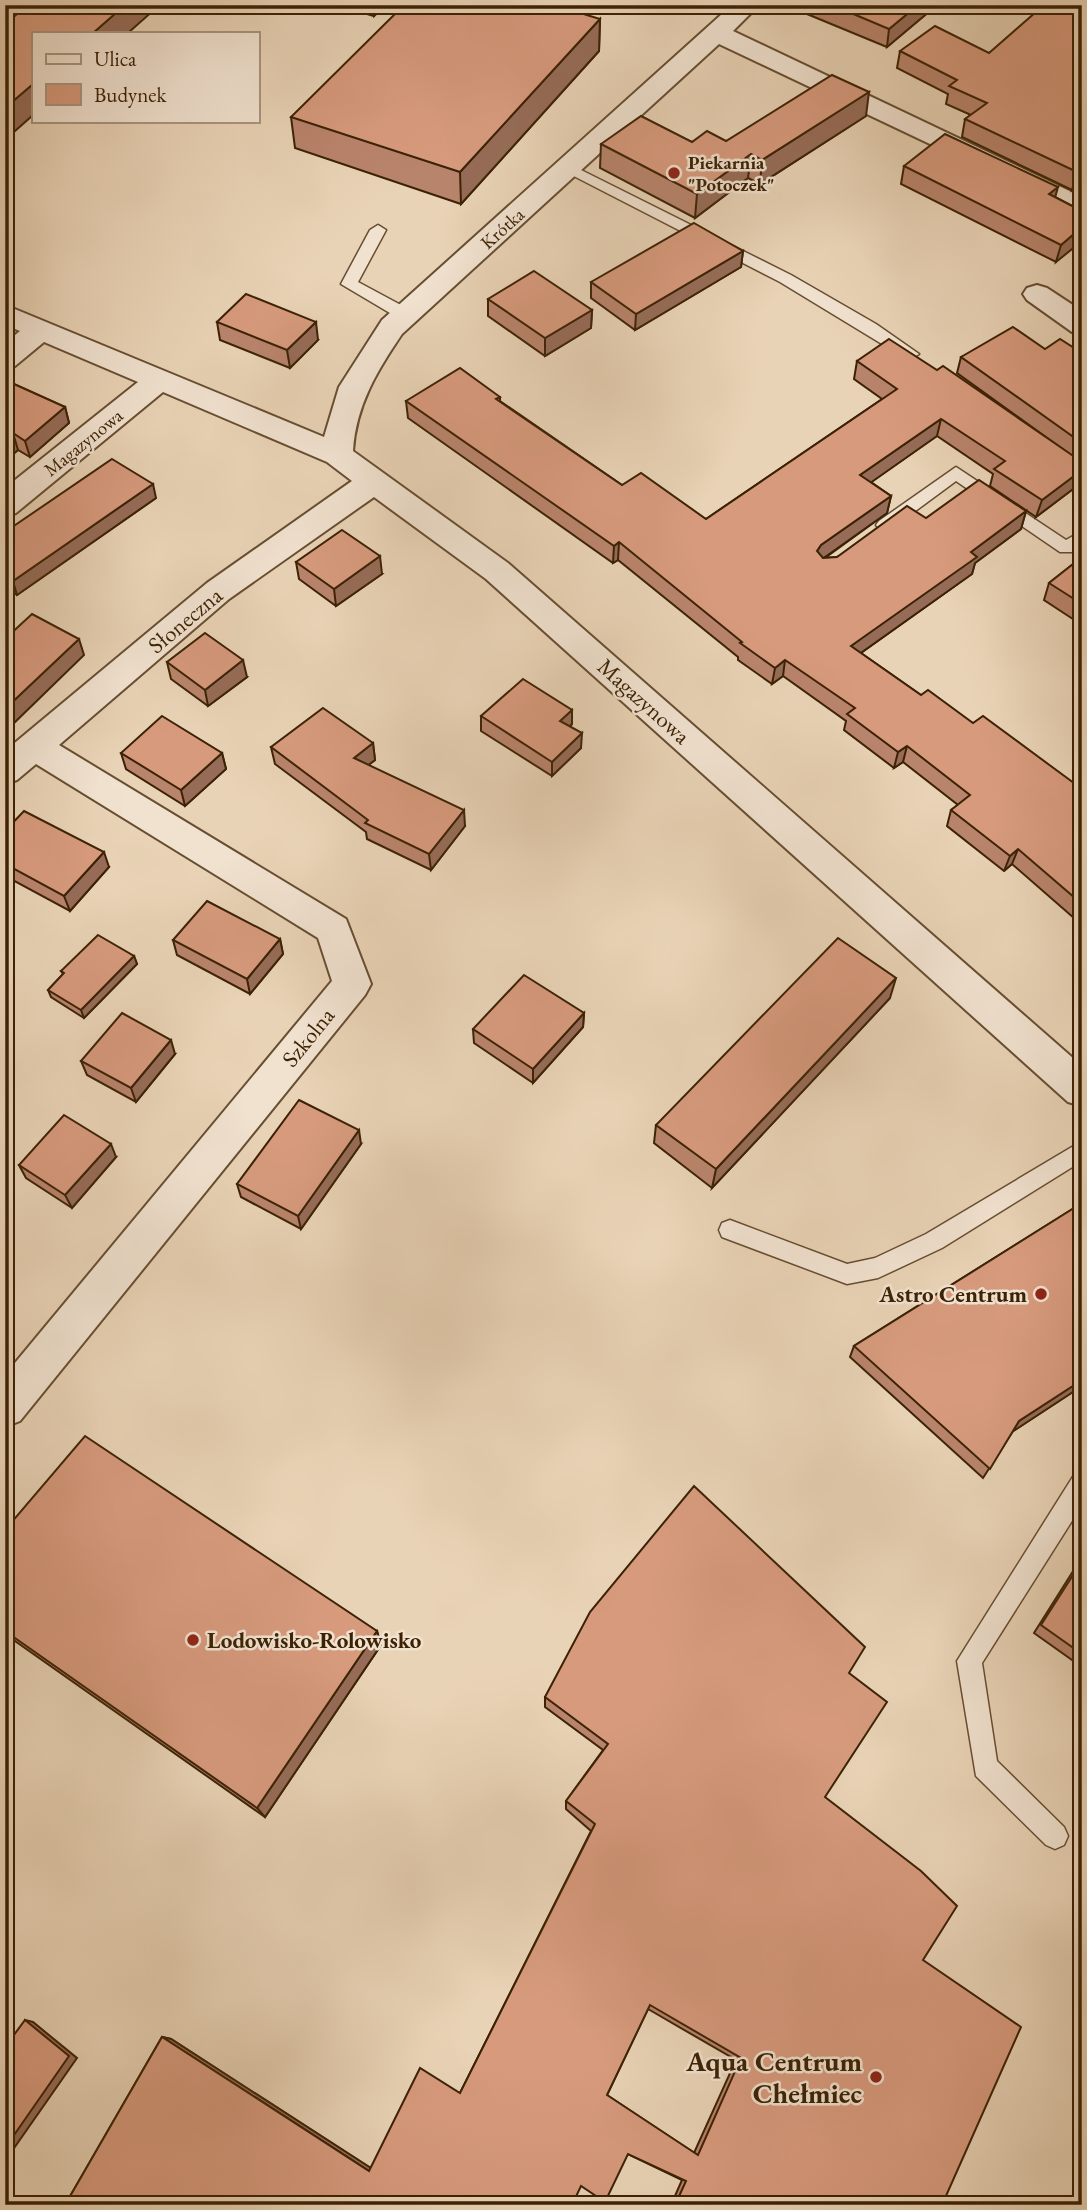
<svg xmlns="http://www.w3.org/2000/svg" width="1087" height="2210" font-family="'EB Garamond',serif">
<rect width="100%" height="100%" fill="#e9d3b6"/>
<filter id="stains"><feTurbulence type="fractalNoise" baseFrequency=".00286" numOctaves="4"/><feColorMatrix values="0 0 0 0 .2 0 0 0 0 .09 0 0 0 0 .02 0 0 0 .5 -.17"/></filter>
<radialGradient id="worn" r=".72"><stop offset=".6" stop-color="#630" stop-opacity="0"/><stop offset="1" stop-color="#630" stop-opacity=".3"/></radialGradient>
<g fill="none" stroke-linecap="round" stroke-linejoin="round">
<defs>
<g id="service">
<path d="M569,164L791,275L876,324L919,354L911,359L905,358L780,282L564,171L562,168Z"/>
<path d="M378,225L386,230L358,282L412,311V319H400L341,284L370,230Z"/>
<path d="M956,467L1066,540L1082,531V546L1072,552H1060L956,481L891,529H879L876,525L879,521Z"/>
<path d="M1082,1141V1161L942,1248L878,1278L847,1284L722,1237L719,1230L722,1223L730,1220L847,1264L875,1258L926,1234Z"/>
<path d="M1082,1472V1505L982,1663L997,1761L1064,1827L1068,1836L1064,1845L1055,1849L1046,1845L976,1776L957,1661L1074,1475Z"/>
</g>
<g id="minor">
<path d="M732,5H759L733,31L1082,197V216L719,44L402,334C377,371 356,405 353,451L508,563L1082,1066V1106L1068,1102L486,579L374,497L229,599L59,745L346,919L371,984L365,995L20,1421L5,1427V1375L332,981L318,938L36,764L17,780L5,784V751L207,583L352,481L327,462L163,392L16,513L5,516V488L138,382L44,342L15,366L5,369V343L20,331L5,325V305L324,437L339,387L382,320Z"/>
<path d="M1037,285L1047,288L1082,311V334L1072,332L1027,300L1023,294L1027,288Z"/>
</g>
</defs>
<use href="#service" stroke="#674e31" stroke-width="3"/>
<use href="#minor" stroke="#674e31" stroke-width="4"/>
<use href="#service" fill="#f1e2d0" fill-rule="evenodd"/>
<use href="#minor" fill="#f1e2d0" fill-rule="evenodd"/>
</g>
<g fill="#b9846c" stroke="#3c2205" stroke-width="2" fill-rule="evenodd">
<path d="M337,5H385L374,16Z"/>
<path d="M808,5H937L887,47L807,14Z"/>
<path d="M1082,5V182L1072,190L962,137L965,119L971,115L946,104L948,94L897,68L900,51L989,53Z"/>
<path d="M600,19L599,51L461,204L295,148L291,117Z"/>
<path d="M866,116L760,184L748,178L695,218L600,168L601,144L726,141Z"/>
<path d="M904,166L1055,197L1082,211L1056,262L901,184Z"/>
<path d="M743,251L741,267L635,330L591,298V282Z"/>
<path d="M488,299L592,310L591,328L545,356L488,316Z"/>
<path d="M217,322L318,340L290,368L220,340Z"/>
<path d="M1045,349L1082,353L1081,483L1036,517L990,486L993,474L937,436L871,482L891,496L887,513L825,558L837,557L926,518L1026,511L1021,529L975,563L972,574L861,653L921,695L973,723L1082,789V925L1012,864L1004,871L947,826L951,810L958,805L903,762L894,768L844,730L846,721L783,676L772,684L738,660V657L618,560L613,563L408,418L406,401L500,397V401L622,485L706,519L882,399L854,379L857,361L1068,453L957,373L961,357Z"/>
<path d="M5,380L65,407L69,423L30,457L18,450L5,461Z"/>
<path d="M156,498L17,595L5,586V532Z"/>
<path d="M1082,557V625L1044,600L1049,583Z"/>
<path d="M296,562L382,574L336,606L299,579Z"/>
<path d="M167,662L247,677L208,706L171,679Z"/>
<path d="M572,710V724L570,726L581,748L552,776L481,731V716Z"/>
<path d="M373,743L375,760L368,765L465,826L431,870L367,839L366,832L275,764L271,747Z"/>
<path d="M121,753H222L226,769L185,806L126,769Z"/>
<path d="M5,831L109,867L70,911L5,876Z"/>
<path d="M280,939L283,954L250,994L177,955L173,940Z"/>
<path d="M134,956L137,964L84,1018L51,997L48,990L63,974L61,971Z"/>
<path d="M890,998L712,1188L654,1143L656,1125Z"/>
<path d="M584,1013L583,1027L533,1083L474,1043L473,1029Z"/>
<path d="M175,1054L136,1102L87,1075L81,1061Z"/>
<path d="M361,1144L301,1229L241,1197L237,1184Z"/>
<path d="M116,1157L72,1208L26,1178L19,1165Z"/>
<path d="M1082,1203V1386L1013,1431L983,1478L850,1357L854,1346Z"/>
<path d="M5,1530L377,1631L381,1645L265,1817L5,1634Z"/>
<path d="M1082,1557V1667L1034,1633Z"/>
<path d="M849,1673L825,1797L923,1960L942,2205H671L682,2180L628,2154L581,2186L65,2205L162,2037L171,2039L370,2168L460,2093L591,1831L566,1809V1801L603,1750L545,1707V1697ZM648,2009L736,2060L694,2153L607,2095Z"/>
</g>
<g fill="#966c58" stroke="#3c2205" stroke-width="2">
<path d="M125,5H153L154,10L128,33H93Z"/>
<path d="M373,5H385L374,16Z"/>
<path d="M918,5H937L887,47L889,29Z"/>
<path d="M600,19L599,51L461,204L460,172Z"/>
<path d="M33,84V115L6,139L5,108Z"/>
<path d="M869,92L866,116L760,184L762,160Z"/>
<path d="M751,154L748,178L695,218L697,194Z"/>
<path d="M1082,168V182L1072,190L1077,172Z"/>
<path d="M1058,187L1053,205L1049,194Z"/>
<path d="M1082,227V241L1056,262L1061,245Z"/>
<path d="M743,251L741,267L635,330L636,314Z"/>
<path d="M592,310L591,328L545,356V338Z"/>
<path d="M316,322L318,340L290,368L287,350Z"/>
<path d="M65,407L69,423L30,457L25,441Z"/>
<path d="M941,419L937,436L856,493L860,475Z"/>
<path d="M13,433L18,450L5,461V440Z"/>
<path d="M1082,470L1081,483L1036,517L1042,500Z"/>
<path d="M153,484L156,498L17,595L13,581Z"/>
<path d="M891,496L887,513L818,562L817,551L821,545Z"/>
<path d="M1026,511L1021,529L975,563L972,574L848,662L851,646L971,552Z"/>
<path d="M619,542L618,560L613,563L614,546Z"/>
<path d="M380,556L382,574L336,606L334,589Z"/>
<path d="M79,639L84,655L9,728L5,734V709Z"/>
<path d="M243,660L247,677L208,706L205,690Z"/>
<path d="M785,660L783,676L772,684L775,668Z"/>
<path d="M572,710V724L560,735V721Z"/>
<path d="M582,733L581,748L552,776V762Z"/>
<path d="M373,743L375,760L357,774L354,758Z"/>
<path d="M907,746L903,762L894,768L898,752Z"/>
<path d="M222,753L226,769L185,806L181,790Z"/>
<path d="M464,810L465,826L431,870L429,854Z"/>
<path d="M1018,849L1012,864L1004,871L1010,856Z"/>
<path d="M104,852L109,867L70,911L64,896Z"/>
<path d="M280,939L283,954L250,994L247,979Z"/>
<path d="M134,956L137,964L84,1018L81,1010Z"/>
<path d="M896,978L890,998L712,1188L716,1169Z"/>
<path d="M584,1013L583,1027L533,1083V1069Z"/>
<path d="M171,1040L175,1054L136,1102L131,1088Z"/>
<path d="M359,1130L361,1144L301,1229L298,1216Z"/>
<path d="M111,1144L116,1157L72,1208L65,1195Z"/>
<path d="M1082,1380V1386L1012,1432L1019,1421Z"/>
<path d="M377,1631L381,1645L265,1817L257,1808Z"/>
<path d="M25,2020L33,2022L77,2058L5,2161V2148Z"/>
<path d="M162,2037L171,2039L374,2170L369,2171Z"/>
</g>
<g fill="#d79a7d" stroke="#3c2205" stroke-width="2" fill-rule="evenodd">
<path d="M28,5H125L93,33H33V84L5,108V24Z"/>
<path d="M404,5H554L600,19L460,172L291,117Z"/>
<path d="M832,5H918L889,29Z"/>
<path d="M1044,5H1082V168L1077,172L965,119L987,103L949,86L957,80L900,51L935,26L989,53Z"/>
<path d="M832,75L869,92L762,160L751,154L697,194L601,144L641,116L692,142L707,131L726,141Z"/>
<path d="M945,134L1058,187L1049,194L1082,211V227L1061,245L904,166Z"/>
<path d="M694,223L743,251L636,314L591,282Z"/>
<path d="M534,271L592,310L545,338L488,299Z"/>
<path d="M246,294L316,322L287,350L217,322Z"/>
<path d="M1013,327L1045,349L1060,339L1082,353V443L961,357Z"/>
<path d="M889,339L937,370L943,366L1082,462V470L1042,500L994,469L1005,461L941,419L860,475L891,496L821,545L817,551L823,558L837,557L907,506L926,518L979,480L1026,511L971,552L977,557L851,646L921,695L928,690L973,723L983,716L1082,789V904L1018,849L1010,856L951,810L970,795L907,746L898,752L847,714L855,708L785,660L775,668L740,643L742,642L619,542L614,546L406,401L460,368L500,397L496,399L622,485L641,473L706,519L897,389L857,361Z"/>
<path d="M5,380L65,407L25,441L13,433L5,440Z"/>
<path d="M112,459L153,484L13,581L5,576V532Z"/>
<path d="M342,530L380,556L334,589L296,562Z"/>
<path d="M1082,557V604L1049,583Z"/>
<path d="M32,614L79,639L5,709V639Z"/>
<path d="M205,633L243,660L205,690L167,662Z"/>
<path d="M523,679L572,710L560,721L582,733L552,762L481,716Z"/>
<path d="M323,708L373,743L354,758L464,810L429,854L365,823L368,820L271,747Z"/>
<path d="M162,716L222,753L181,790L121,753Z"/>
<path d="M24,811L104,852L64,896L5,864V831Z"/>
<path d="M207,901L280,939L247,979L173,940Z"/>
<path d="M98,935L134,956L81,1010L48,990L64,973L61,971Z"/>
<path d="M838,938L896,978L716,1169L656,1125Z"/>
<path d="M524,975L584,1013L533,1069L473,1029Z"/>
<path d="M122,1013L171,1040L131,1088L81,1061Z"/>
<path d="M299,1100L359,1130L298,1216L237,1184Z"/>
<path d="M64,1115L111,1144L65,1195L19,1165Z"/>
<path d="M1082,1203V1380L1019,1421L990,1469L854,1346Z"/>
<path d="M85,1436L377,1631L257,1808L5,1631V1530Z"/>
<path d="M694,1486L865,1647L849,1673L887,1702L825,1797L921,1871L957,1906L923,1960L1021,2027L942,2205H675L686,2181L628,2154L605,2202L581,2186L572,2205H65L162,2037L369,2171L420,2068L460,2093L595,1824L566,1801L608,1744L545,1697L590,1612ZM650,2005L741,2058L698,2155L607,2095Z"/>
<path d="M1082,1561V1654L1041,1625Z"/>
<path d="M25,2020L69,2056L5,2148V2047Z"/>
</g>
<g fill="#8f2418" stroke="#f1e2d0" stroke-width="2.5">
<circle cx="674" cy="173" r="7"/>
<circle cx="1041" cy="1294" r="7"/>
<circle cx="193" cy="1640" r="7"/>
<circle cx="876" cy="2077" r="7"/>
</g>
<g text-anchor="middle" stroke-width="5" stroke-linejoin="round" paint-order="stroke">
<g font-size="19" font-weight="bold" fill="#3c2205" stroke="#f1e2d0" text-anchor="start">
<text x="688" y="169">Piekarnia<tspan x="688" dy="22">"Potoczek"</tspan></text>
</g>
<g font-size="19" fill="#3c2205" stroke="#f1e2d0">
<text transform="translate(502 228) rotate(-42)" y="7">Krótka</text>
<text transform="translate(83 442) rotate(-39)" y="7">Magazynowa</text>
</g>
<g font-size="23" fill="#3c2205" stroke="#f1e2d0">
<text transform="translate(185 620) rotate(-40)" y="8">Słoneczna</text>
<text transform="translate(644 701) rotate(42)" y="8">Magazynowa</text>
<text transform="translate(308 1037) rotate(-51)" y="8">Szkolna</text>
</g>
<g font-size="23" font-weight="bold" fill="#3c2205" stroke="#f1e2d0" text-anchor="end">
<text x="1027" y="1302">Astro Centrum</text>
<text x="207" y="1648" text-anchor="start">Lodowisko-Rolowisko</text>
</g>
<g font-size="28" font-weight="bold" fill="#3c2205" stroke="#f1e2d0" text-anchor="end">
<text x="862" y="2071">Aqua Centrum<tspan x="862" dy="32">Chełmiec</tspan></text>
</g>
</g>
<rect width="1087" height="2210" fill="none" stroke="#e9d3b6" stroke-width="28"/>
<rect x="7" y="7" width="1073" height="2196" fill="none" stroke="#3c2205" stroke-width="3.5"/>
<rect x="14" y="14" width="1059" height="2182" fill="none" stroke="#3c2205" stroke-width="2"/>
<rect x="32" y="32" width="228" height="91" fill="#f1e2d0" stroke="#a9957f" stroke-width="2"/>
<rect x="46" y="54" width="35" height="10" fill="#f1e2d0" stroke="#a9957f" stroke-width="2"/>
<text x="94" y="66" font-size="21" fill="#3c2205">Ulica</text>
<rect x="46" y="84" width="35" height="21" fill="#d79a7d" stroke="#a9957f" stroke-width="2"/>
<text x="94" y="102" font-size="21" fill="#3c2205">Budynek</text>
<rect width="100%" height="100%" filter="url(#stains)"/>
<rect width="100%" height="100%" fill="url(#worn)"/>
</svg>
